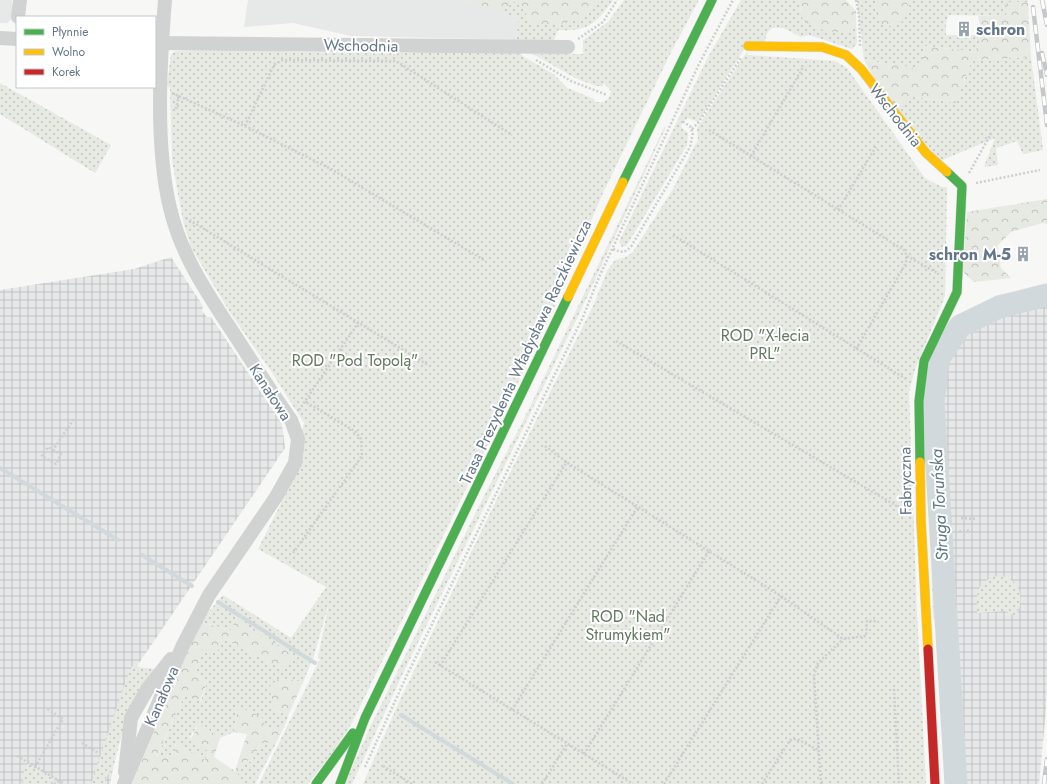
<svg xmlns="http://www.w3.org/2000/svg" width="1047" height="784" font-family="Jost,sans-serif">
<defs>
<pattern id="industrial-grid" width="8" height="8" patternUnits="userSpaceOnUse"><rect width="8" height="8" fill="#e7e8e8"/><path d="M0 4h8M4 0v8" fill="none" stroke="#bfc1c2"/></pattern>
<pattern id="grass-dots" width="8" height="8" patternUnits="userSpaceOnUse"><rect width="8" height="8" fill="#e6eae3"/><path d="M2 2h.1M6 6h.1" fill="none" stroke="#bec2be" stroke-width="1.8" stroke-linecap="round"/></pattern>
<pattern id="forest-crowns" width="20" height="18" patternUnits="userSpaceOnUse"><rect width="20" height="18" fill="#e6eae3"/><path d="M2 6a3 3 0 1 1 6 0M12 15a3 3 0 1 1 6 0" fill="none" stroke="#bec2be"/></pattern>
</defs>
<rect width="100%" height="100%" fill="#f7f7f5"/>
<g fill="#e7e8e8">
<path d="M0,0H12V19L7,23H0Z"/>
<path d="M248,0H467L519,18L516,40L351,36L293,23L244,27Z"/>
</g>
<g fill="url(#industrial-grid)">
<path d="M171,257L203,306L202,311L207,317H211L282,424L285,448L133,672L110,784H0V290L134,269Z"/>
<path d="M1047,298V670L1046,710L1039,784H962L953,642L954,592L947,542L948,517L936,405L945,358L960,334L992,313Z"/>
</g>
<g fill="url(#grass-dots)">
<path d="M517,0H519L532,25L585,17L596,0H613C597,23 588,32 558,30L554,40H516L519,18L500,12Z"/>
<path d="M624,0H699L672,50L602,195L550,317L352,723L331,755L308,784H259L320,659L318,658L329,602L314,656L304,680L278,679L274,709L288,716L285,725L268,732L238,706L234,732L220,738L199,723L190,737L209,752L205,760L176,743L172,757H157L184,696L201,701L208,680L195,675L203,648L222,638L282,669L236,620L231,630L200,622L223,595L291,638L326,587L258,549L291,484L304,423L271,371L231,314L191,247L183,221L172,160L170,88L167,85L171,54L176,51L262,49L291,52L410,53L455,50L519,52L524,57L555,75L567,88L594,99V101C603,105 610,100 611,91L604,83L603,86H596L575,78L533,54H583V40L608,22Z"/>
<path d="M741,0H802L800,10L845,33L856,21L857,43L852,49L809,35L801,37C786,29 767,18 765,43H748L698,122L688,118L682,123L681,127L688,133L687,145L627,245L622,247L619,242L707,59Z"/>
<path d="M857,0H1028V2H1007L1008,16L949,15L946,22V35H982L975,52L925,46L921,69L864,60Z"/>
<path d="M747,52L748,55L835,61L847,68L925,178L942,187H947L945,296L915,369L909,392L917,613L926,784H363L399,702L496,501L594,304L607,271L615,260L626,257L633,252L673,189L695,145L698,140L697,128Z"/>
<path d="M1031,57L1043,150L1023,154L1017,141L996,148L998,165L984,167L995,138L940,161L884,96L914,97L956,103L972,60Z"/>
<path d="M0,83L111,145L95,173L0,114Z"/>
<path d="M665,126L666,127L579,314L403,673L352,784H345L371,725L485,494L522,423Z"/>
<path d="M998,576C1021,577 1025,599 1016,616L1005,611L977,613C977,594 975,581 998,576Z"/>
<path d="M132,666L155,669L135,701L122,734L114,764L103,784H91L126,680Z"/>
<path d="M261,743H276L255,784H245L237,776L246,760L251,762Z"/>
<path d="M28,763L56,780L46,784H22L24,771Z"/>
</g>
<g fill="url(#forest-crowns)">
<path d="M467,0H517L500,12Z"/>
<path d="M519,0H596L585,17L556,25H532Z"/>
<path d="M802,0H846L856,11V21L845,33C833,32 810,29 803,19C799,13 801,6 802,0Z"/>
<path d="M878,0H907C910,12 905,21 895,27L882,24L876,12Z"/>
<path d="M1007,2H1028L1031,57L972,60L956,103L914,97L903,105L884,96L864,60L921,69L925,46L975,52L982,35L978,16H1006Z"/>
<path d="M1047,199V224L1043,223L1011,232L997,246L1001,268L1011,278L974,282L963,272L967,212Z"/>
<path d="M926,384L940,387L936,405L948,517L947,542L954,592V628L940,626L933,618Z"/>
<path d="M236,619L294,656L282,669L222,638L217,654L203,648L195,675L208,680L200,701L184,696L157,756L172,757L176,743L205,760L209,752L191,739L199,723L220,738L214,757L235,771L247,734L234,732L238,706L262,717L268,732L285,725L276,743H261L251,762L246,760L237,776L245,784H132L200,622L231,630Z"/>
<path d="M942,641L953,642L962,784H947Z"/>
<path d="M278,679L304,680L288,716L274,709L269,687Z"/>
</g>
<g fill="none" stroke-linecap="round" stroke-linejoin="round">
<g stroke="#d1d9dc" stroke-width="4">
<path d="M0,468L118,540"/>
<path d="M142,555L192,586"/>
<path d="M218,602L315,663"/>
<path d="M401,715L513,784"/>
</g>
<path stroke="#d1d9dc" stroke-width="23" d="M956,784L933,401L939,358L960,326L999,307L1047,295"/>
<defs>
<g id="fast">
<path d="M623,182L712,0"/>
<path d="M920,462L919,401L924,361L957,292L962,186L947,172"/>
<path d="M316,784L353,733"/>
<path d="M340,784L365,718L568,297"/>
</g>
<g id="slow">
<path d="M748,46L822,47L846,55L861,69L926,153L947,172"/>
<path d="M568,297L623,182"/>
<path d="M920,462L921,521L928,649"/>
</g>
<path id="jam" d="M928,649L935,784"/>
</defs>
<use href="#fast" stroke="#d2d4d5" stroke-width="10"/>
<use href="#slow" stroke="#d2d4d5" stroke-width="10"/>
<use href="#jam" stroke="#d2d4d5" stroke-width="10"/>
<g stroke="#cccecf" stroke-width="2.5" stroke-dasharray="2 2" stroke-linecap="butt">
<path d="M856,0L859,15L860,47"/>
<path d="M578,39L603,22L617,0"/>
<path d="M536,60L571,81L607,95"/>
<path d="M172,93L245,126L331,169L484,260"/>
<path d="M176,109L179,95"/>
<path d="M245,126L272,69L275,64L283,60L396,61L512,135"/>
<path d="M692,129L698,123L741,58"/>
<path d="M709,130L904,250L907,256L906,263L856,349"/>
<path d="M751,156L804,66"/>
<path d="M969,173L992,132"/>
<path d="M976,183L1040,170"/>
<path d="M838,210L877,145"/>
<path d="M186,218L428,365"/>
<path d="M673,235L906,379"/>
<path d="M613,249C622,253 626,253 632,245L690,147L693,133L690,126L683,122"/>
<path d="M907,256L939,274"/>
<path d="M616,341L905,511"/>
<path d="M299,410L358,323"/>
<path d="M545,446L566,462L781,596L843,639L866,636L867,621H878"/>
<path d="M53,450L61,454L56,464L42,456L48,447L53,450L74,419"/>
<path d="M961,518L975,519"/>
<path d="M955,532L973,530V533"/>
<path d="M293,553L362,456L361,439L356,432L306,402"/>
<path d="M435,662L633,784"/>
<path d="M440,666L566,463"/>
<path d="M894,689L899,784"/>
<path d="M512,710L638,506"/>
<path d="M82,743L98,753"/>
<path d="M584,754L709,551"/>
<path d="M17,756L60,781"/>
<path d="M383,766L412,784"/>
<path d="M35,767L63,719L46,708"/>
<path d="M365,767L407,675L583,317L599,277L699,64L733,0"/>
<path d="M54,784L60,781L64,784"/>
<path d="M542,784L567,744"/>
<path d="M664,784L781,596"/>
<path d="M762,784L790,740L797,739L818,750"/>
<path d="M821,784L814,676L818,663L843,639"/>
</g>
<g stroke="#d1d2d2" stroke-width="14">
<path d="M18,17L20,0"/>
<path d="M0,38L17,39"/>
<path d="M155,43L568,47"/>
<path d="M125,772L131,718L148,688L171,659"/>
<path d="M124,784L183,645L209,595L276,497L295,463L298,439L291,420C272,393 254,365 236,337C209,296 181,256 170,208C155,145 160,64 165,0"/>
</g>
<use href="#fast" stroke="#4caf50" stroke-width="9"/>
<use href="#slow" stroke="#ffc107" stroke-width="9"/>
<use href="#jam" stroke="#c62828" stroke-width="9"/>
<defs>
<g id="rail">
<path d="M1042,0L1047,25"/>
<path d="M1033,7L1047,125"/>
<path d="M1042,53L1047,75"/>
<path d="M1044,784L1047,759"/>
</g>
</defs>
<use href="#rail" stroke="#c6c7c9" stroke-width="4.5"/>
<use href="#rail" stroke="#fff" stroke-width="3" stroke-dasharray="9" stroke-linecap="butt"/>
</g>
<defs>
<symbol id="building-bare" viewBox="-9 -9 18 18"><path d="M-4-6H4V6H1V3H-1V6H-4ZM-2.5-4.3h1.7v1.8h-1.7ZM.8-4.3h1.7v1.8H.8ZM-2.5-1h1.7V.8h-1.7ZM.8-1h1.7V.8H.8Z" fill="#97a3af" stroke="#fff" stroke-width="2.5" paint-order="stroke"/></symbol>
</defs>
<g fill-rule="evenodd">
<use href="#building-bare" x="953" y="18" width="22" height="22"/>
<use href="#building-bare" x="1012" y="243" width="22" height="22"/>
</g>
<g text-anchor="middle" stroke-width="4" stroke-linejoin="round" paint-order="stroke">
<g font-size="16" font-weight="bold" fill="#647689" stroke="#fff" text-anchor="start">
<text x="976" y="35">schron</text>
<text x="1011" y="260" text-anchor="end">schron M-5</text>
</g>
<g font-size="16" fill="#647689" stroke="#fff">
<text transform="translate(361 45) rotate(1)" y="6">Wschodnia</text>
<text transform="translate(896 115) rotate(52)" y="6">Wschodnia</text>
<text transform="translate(525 352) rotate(-65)" y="6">Trasa Prezydenta Władysława Raczkiewicza</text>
<text transform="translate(271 392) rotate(57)" y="6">Kanałowa</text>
<text transform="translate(905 481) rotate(-91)" y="6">Fabryczna</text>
<text transform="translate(161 696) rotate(-67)" y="6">Kanałowa</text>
</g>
<g font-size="16" fill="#637a5f" stroke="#fff">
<text x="765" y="341">ROD "X-lecia<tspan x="765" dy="18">PRL"</tspan></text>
<text x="355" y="366">ROD "Pod Topolą"</text>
<text x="628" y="622">ROD "Nad<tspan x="628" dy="18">Strumykiem"</tspan></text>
</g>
<g font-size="17" font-style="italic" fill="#5f7884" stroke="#fff">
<text transform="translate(939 505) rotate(-93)" y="6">Struga Toruńska</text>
</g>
</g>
<rect x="16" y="16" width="140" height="72" fill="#ffffff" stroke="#c1c8d0"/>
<rect x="24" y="29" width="20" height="6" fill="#4caf50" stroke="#c1c8d0"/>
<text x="52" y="36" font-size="12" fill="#647689">Płynnie</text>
<rect x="24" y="49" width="20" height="6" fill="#ffc107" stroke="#c1c8d0"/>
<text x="52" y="56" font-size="12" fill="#647689">Wolno</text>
<rect x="24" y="69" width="20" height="6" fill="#c62828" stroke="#c1c8d0"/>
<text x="52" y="76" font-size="12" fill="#647689">Korek</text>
</svg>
